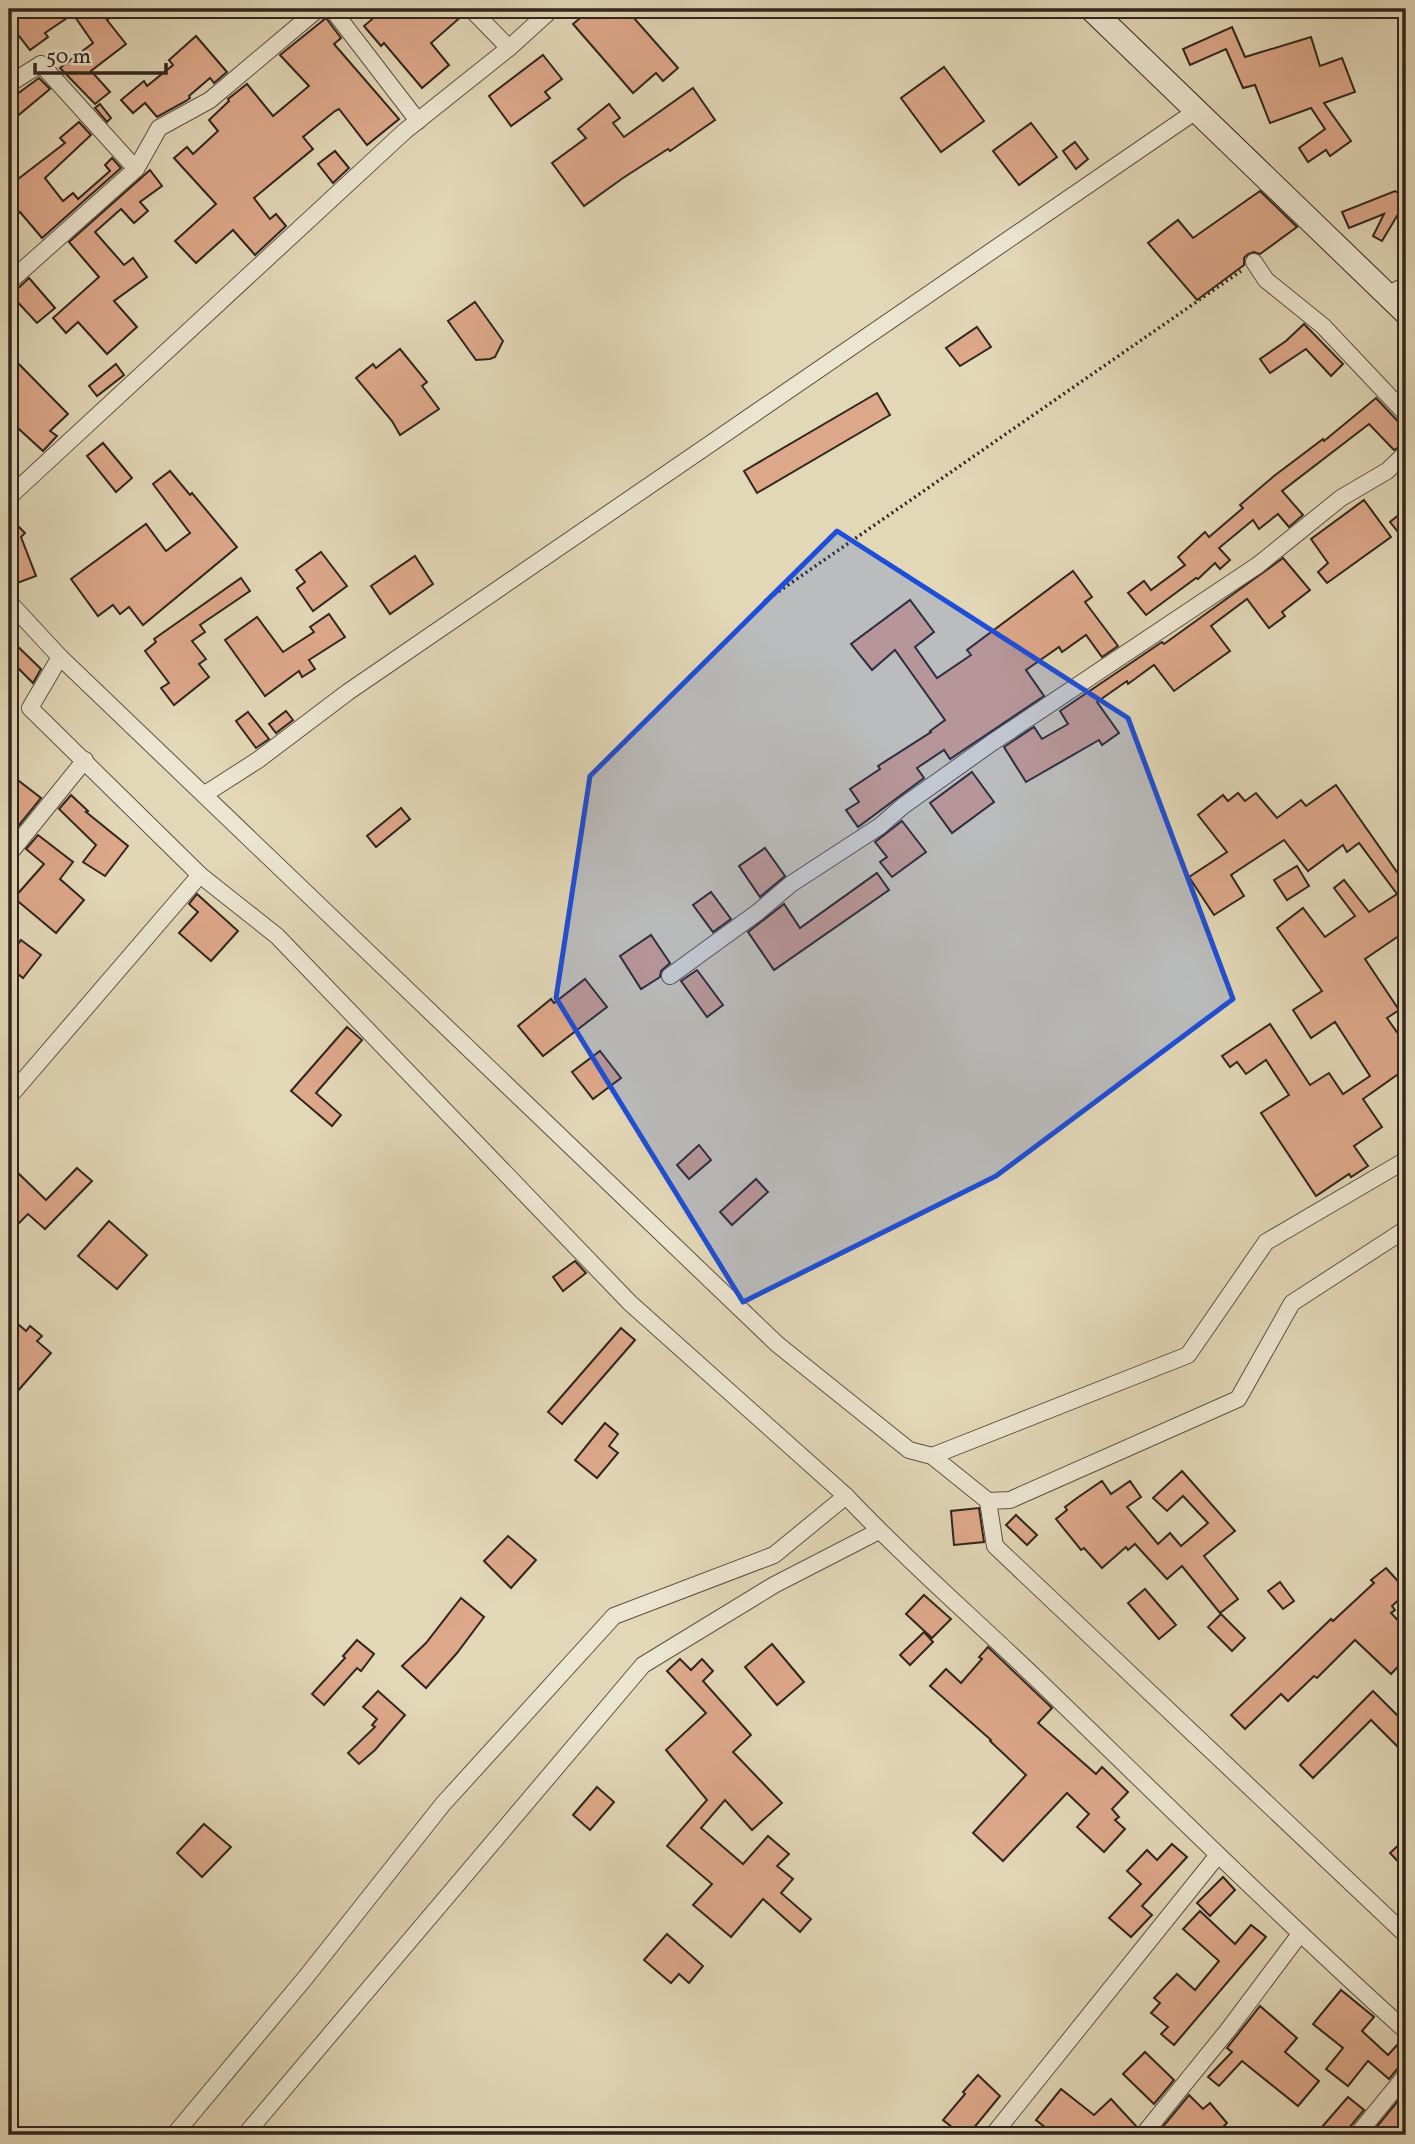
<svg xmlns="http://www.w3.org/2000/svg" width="1415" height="2144" font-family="Vollkorn,serif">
<rect width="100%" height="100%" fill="#e2d7b7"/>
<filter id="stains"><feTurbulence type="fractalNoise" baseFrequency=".00286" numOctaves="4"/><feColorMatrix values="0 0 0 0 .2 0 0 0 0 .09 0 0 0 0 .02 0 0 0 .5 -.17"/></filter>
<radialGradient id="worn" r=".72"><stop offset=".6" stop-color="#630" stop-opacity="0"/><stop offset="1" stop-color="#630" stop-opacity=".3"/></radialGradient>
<g fill="#dda88a" stroke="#31251e" stroke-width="2">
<path d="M27,9H122L107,20L126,44L91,71L110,92L95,104L60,68L93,43L73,14L45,33L48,37L30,50L9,23Z"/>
<path d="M372,9H461L463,15L431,43L449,65L422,88L384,43L381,46L364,26L377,15Z"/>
<path d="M591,9H626L678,68L663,81L656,73L633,93L573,24Z"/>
<path d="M326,18L341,38L334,44L399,119L367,145L339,109L335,111L303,137L313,149L254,198L270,219L276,214L286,226L255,255L233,230L196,263L175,241L216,204L174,158L187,147L193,154L218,131L209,120L229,101L228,99L247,84L273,116L309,86L280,55Z"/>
<path d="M1232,27L1245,57L1311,37L1320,66L1342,58L1355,92L1324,103L1351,141L1330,156L1326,150L1308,162L1299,148L1325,129L1311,108L1270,123L1255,85L1243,88L1226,49L1190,65L1183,49Z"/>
<path d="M196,36L227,72L214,83L210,78L189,96L190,98L186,101L157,117L145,103L133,113L121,100L144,81L147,86L173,65L169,60Z"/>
<path d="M543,55L562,79L545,92L550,98L511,126L489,96Z"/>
<path d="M944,67L984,121L941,152L901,98Z"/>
<path d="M39,78L50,89L9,123V100Z"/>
<path d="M693,88L715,120L670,151L668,149L623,178L584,206L552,163L586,138L578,129L609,104L620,118L613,123L624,137Z"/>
<path d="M100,104L111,118L107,122L95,108Z"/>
<path d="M79,122L91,135L45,178L63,201L73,193L78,199L110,171L105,165L112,158L121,168L42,238L20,212L9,221V186L65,143L60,138Z"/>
<path d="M1031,123L1057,157L1019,185L993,151Z"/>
<path d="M1075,142L1088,159L1076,169L1063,151Z"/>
<path d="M335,151L349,168L333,183L318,164Z"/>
<path d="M150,170L162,186L140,202L148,211L134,223L121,209L95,232L124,265L133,258L147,277L114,301L137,327L107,354L78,322L66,333L53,318L99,277L69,242Z"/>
<path d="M1260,191L1297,227L1260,254L1254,252L1248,254L1244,258V265L1197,300L1148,243L1178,220L1193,238Z"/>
<path d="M1395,191L1406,198V201L1382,241L1373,236L1384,214L1349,228L1342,212Z"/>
<path d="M29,278L55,308L37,323L11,295Z"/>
<path d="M475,302L503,341L495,357L490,359L476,360L448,321Z"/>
<path d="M1304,324L1343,364L1331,376L1306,349L1270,373L1260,359L1286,341Z"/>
<path d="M977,327L991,347L960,366L946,348Z"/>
<path d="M400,349L427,382L422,386L439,409L400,435L392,421L356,378L373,364L376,368Z"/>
<path d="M9,354L68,414L50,431L57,436L43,451L9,420Z"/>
<path d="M116,364L124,375L97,396L89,386Z"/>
<path d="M877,393L890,415L757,493L744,471Z"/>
<path d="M1376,398L1406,430V443L1394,450L1369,424L1282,491L1303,515L1289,527L1278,514L1259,529L1253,520L1219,548L1230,560L1220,569L1215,563L1198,579L1196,578L1146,615L1128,593L1144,581L1151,590L1185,565L1178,557L1205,532L1209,537L1243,508L1240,505L1274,476L1323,439L1324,441Z"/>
<path d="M103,443L132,478L116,492L87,456Z"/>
<path d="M170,471L190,495L192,493L237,547L143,625L129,607L120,614L113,605L98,616L71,579L146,524L166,551L190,533L153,484Z"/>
<path d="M1364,500L1391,537L1327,583L1318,572L1328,563L1311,539Z"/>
<path d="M10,508L15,523L25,533L21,537L36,576L9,586Z"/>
<path d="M1406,509V542L1390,522Z"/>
<path d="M321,552L347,586L313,611L297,588L305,582L296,570Z"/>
<path d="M415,556L433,584L390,614L371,586Z"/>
<path d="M1283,558L1310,590L1282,612L1285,616L1269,628L1247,599L1211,626L1230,651L1174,691L1154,665L1128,684L1127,681L1097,702L1119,733L1102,745L1099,740L1026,782L1004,747L1034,727L1042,739L1068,724L1060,711L1162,642L1164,644Z"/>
<path d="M1073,571L1092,597L1085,602L1118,646L1102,657L1086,635L1062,652L1059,647L1026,670L1044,696L950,759L944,750L917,768L924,778L858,827L846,810L859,802L850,789L880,769L878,766L931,732L930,731L945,720L895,650L872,670L851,644L910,600L934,632L915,647L937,678L971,655L967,650Z"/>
<path d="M241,578L250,591L200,625L205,632L192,641L206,659L199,664L209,677L174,705L161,688L169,683L145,651L156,642L154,639Z"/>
<path d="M329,614L345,637L309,660L315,669L302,677L299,671L265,696L225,640L257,617L283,652L314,632L310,627Z"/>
<path d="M9,638L41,669L33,683L9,659Z"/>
<path d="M286,711L293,720L276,733L269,724Z"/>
<path d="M248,712L269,739L256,748L236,721Z"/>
<path d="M972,772L994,802L952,833L930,803Z"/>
<path d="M19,781L41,798L16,829L9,823V794Z"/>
<path d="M1336,785L1397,872L1406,865V931L1365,959L1399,1010L1387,1018L1406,1045V1089L1397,1075L1363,1099L1382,1127L1354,1146L1368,1166L1351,1177L1349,1174L1316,1196L1261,1113L1289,1095L1266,1060L1246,1074L1237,1062L1230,1067L1222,1056L1270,1024L1310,1085L1329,1073L1343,1094L1370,1076L1335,1022L1311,1038L1293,1010L1322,991L1277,928L1303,908L1325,937L1355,916L1334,888L1344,880L1369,912L1397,894L1359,843L1347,852L1343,845L1308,871L1284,840L1231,875L1244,896L1214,915L1189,877L1227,852L1198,815L1223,795L1228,801L1238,793L1245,801L1256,793L1277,818L1301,800L1306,806Z"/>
<path d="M71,795L88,811L86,812L128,846L105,876L83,862L96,845L59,809Z"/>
<path d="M401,808L410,819L376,847L367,836Z"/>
<path d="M902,821L926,852L892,877L880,862L887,857L875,842Z"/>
<path d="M38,835L73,862L60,879L84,900L56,933L14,898L44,864L26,849Z"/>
<path d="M765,848L785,876L760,897L739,866Z"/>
<path d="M1297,866L1309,886L1287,900L1274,880Z"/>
<path d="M877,873L889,890L774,970L748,932L784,904L800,928Z"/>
<path d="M711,892L731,919L713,932L693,905Z"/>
<path d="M197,894L238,931L211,961L179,933L198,912L189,904Z"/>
<path d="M651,935L670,963L661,971L660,977L641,989L620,956Z"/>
<path d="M21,940L41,955L23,978L9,967V956Z"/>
<path d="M697,970L723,1005L707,1017L681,981Z"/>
<path d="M585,979L607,1007L543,1056L518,1026L551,999L554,1003Z"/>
<path d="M347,1027L362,1040L316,1093L341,1115L332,1126L291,1091Z"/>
<path d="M600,1051L621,1078L593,1099L572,1072Z"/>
<path d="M699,1145L711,1160L689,1179L677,1165Z"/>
<path d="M77,1168L92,1181L45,1229L28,1214L17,1225L9,1217V1178L16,1171L46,1200Z"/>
<path d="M756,1179L768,1192L732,1225L720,1212Z"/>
<path d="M109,1221L147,1255L117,1289L78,1256Z"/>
<path d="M575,1261L586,1273L563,1291L553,1277Z"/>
<path d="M18,1324L26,1331L30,1326L42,1336L37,1341L51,1353L9,1401V1334Z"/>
<path d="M621,1328L635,1340L562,1424L548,1412Z"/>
<path d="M605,1423L618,1434L609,1446L618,1453L597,1478L575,1460Z"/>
<path d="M1182,1471L1235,1531L1204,1556L1238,1599L1220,1613L1182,1566L1167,1579L1135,1544L1128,1550L1126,1547L1102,1568L1084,1548L1081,1550L1056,1519L1067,1510L1065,1507L1077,1498L1102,1481L1111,1494L1130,1481L1141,1497L1127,1507L1158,1544L1170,1533L1181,1546L1208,1523L1183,1496L1167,1511L1153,1498Z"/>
<path d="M979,1508L984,1542L954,1545L951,1511Z"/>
<path d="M1016,1515L1037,1535L1027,1545L1006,1525Z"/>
<path d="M508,1536L536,1560L511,1588L484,1561Z"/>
<path d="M1386,1568L1406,1590V1593L1392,1606L1395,1610L1391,1613L1406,1629V1658L1391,1674L1355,1640L1317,1678L1314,1676L1288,1701L1281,1694L1245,1729L1231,1715L1331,1619L1333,1621L1374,1583L1371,1580Z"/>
<path d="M1280,1582L1294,1601L1283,1609L1268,1591Z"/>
<path d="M1145,1589L1176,1625L1159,1639L1128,1603Z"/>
<path d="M924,1595L951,1619L932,1638L906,1614Z"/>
<path d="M461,1598L484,1617L457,1653L426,1688L402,1666L426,1643Z"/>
<path d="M1221,1614L1245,1638L1232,1651L1208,1627Z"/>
<path d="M924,1632L933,1642L910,1665L900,1655Z"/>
<path d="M357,1640L374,1654L361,1671L357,1668L324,1705L312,1694L345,1658L343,1656Z"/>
<path d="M772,1644L804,1682L777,1705L745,1667Z"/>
<path d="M988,1647L1052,1708L1038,1723L1096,1774L1102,1767L1128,1792L1112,1809L1119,1817L1115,1820L1125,1829L1104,1852L1077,1827L1089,1814L1067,1793L1003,1861L973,1833L1026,1775L990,1741L991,1740L930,1686L946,1669L961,1683L982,1659L979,1657Z"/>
<path d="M680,1659L691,1670L702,1659L713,1671L703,1681L751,1735L733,1752L782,1803L752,1830L725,1800L701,1828L743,1864L768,1836L789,1854L777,1866L793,1879L781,1893L811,1919L800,1932L763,1899L731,1937L693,1905L712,1884L667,1846L707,1800L666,1750L706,1713L667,1671Z"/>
<path d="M378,1691L405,1715L375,1750L359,1764L348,1753L375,1727L372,1725L377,1719L363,1707Z"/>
<path d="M1373,1691L1406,1724V1755L1371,1720L1313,1778L1300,1765Z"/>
<path d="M597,1787L614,1802L590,1830L573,1815Z"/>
<path d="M204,1824L231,1847L202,1877L177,1853Z"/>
<path d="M1406,1838V1870L1390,1853Z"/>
<path d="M1172,1844L1187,1857L1142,1906L1152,1915L1131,1937L1109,1918L1141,1884L1127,1871L1147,1850L1157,1860Z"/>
<path d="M1223,1877L1235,1890L1210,1916L1197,1903Z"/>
<path d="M1200,1911L1235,1944L1251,1925L1266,1937L1174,2045L1161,2034L1168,2027L1151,2013L1160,2003L1154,1998L1177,1974L1195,1990L1219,1961L1183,1929Z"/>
<path d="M667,1934L703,1966L689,1983L679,1974L671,1983L644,1960Z"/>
<path d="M1341,1990L1374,2017L1362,2031L1388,2055L1398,2044L1406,2052V2065L1398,2068L1389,2079L1368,2061L1348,2086L1326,2069L1343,2048L1313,2024Z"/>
<path d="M1260,2006L1297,2038L1285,2052L1319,2081L1298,2106L1242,2061L1219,2086L1208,2077L1232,2052L1227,2048Z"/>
<path d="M1145,2052L1174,2080L1154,2104L1123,2074Z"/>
<path d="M978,2075L1000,2096L968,2135H962L943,2120L965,2094L963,2092Z"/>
<path d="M1061,2089L1094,2115L1111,2099L1136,2126L1133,2135H1055L1036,2120Z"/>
<path d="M1406,2091V2127L1399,2135H1370Z"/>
<path d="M1189,2095L1203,2109L1210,2103L1227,2123L1223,2127L1234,2135H1156Z"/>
<path d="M1348,2097L1364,2110L1349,2128L1347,2135H1315Z"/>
</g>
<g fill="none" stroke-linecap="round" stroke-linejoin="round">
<defs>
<g id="street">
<path d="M332,9L418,121"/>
<path d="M471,9L509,48"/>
<path d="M9,84L41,64L136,169"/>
<path d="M1254,262L1266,280L1323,326L1406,414"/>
<path d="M9,282L136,169L159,128L210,100L318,9"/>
<path d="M1387,295L1406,285"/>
<path d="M9,497L405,131L509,48L552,9"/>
<path d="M9,602L60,657L777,1344L909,1450L932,1456L988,1501L1010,1500L1238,1399L1292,1303L1406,1229"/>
<path d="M60,657L30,708L200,875L277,936L630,1303L846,1496C908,1562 977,1621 1041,1683C1162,1800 1281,1918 1406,2031"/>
<path d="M205,794L258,760L348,692L1196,111"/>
<path d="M9,854L85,760"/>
<path d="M670,976L758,912L791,884L880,826L903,806L993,742L1258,565L1341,498L1387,471L1406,453"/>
<path d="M9,1097L200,875"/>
<path d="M932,1456L1188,1355L1266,1242L1406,1160"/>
<path d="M988,1501L995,1546L1406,1935"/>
<path d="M174,2135L306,1977L443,1804L614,1616L774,1555L846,1496"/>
<path d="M245,2135L643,1665L774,1585L879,1531"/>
<path d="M993,2135L1218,1855"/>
<path d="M1143,2135L1228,2030L1300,1934"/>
<path d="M1357,2135L1406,2075"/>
</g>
<path id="secondary" d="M1091,9L1406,313"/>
</defs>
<use href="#street" stroke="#5d5244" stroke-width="18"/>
<use href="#secondary" stroke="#31251e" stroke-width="25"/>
<path stroke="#31251e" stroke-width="3.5" stroke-dasharray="2 3.5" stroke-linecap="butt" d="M765,601L1241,271"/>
<use href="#street" stroke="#ece5d0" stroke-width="16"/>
<use href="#secondary" stroke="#ece5d0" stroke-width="23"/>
</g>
<path fill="#1d4ed8" fill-opacity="0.2" stroke="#1d4ed8" stroke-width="5" stroke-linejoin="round" d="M837,531L1128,718L1233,999L996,1176L743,1302L556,998L590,776Z"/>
<rect width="1415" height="2144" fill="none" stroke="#e2d7b7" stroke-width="35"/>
<rect x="10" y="10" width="1394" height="2123" fill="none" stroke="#31251e" stroke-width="3.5"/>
<rect x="18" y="18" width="1380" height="2109" fill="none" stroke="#31251e" stroke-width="2"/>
<path d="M35 63v10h131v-10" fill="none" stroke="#31251e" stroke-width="3.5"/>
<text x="46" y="63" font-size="21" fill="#31251e" stroke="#ece5d0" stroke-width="5" paint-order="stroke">50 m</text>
<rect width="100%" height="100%" filter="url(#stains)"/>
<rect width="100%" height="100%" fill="url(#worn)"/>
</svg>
